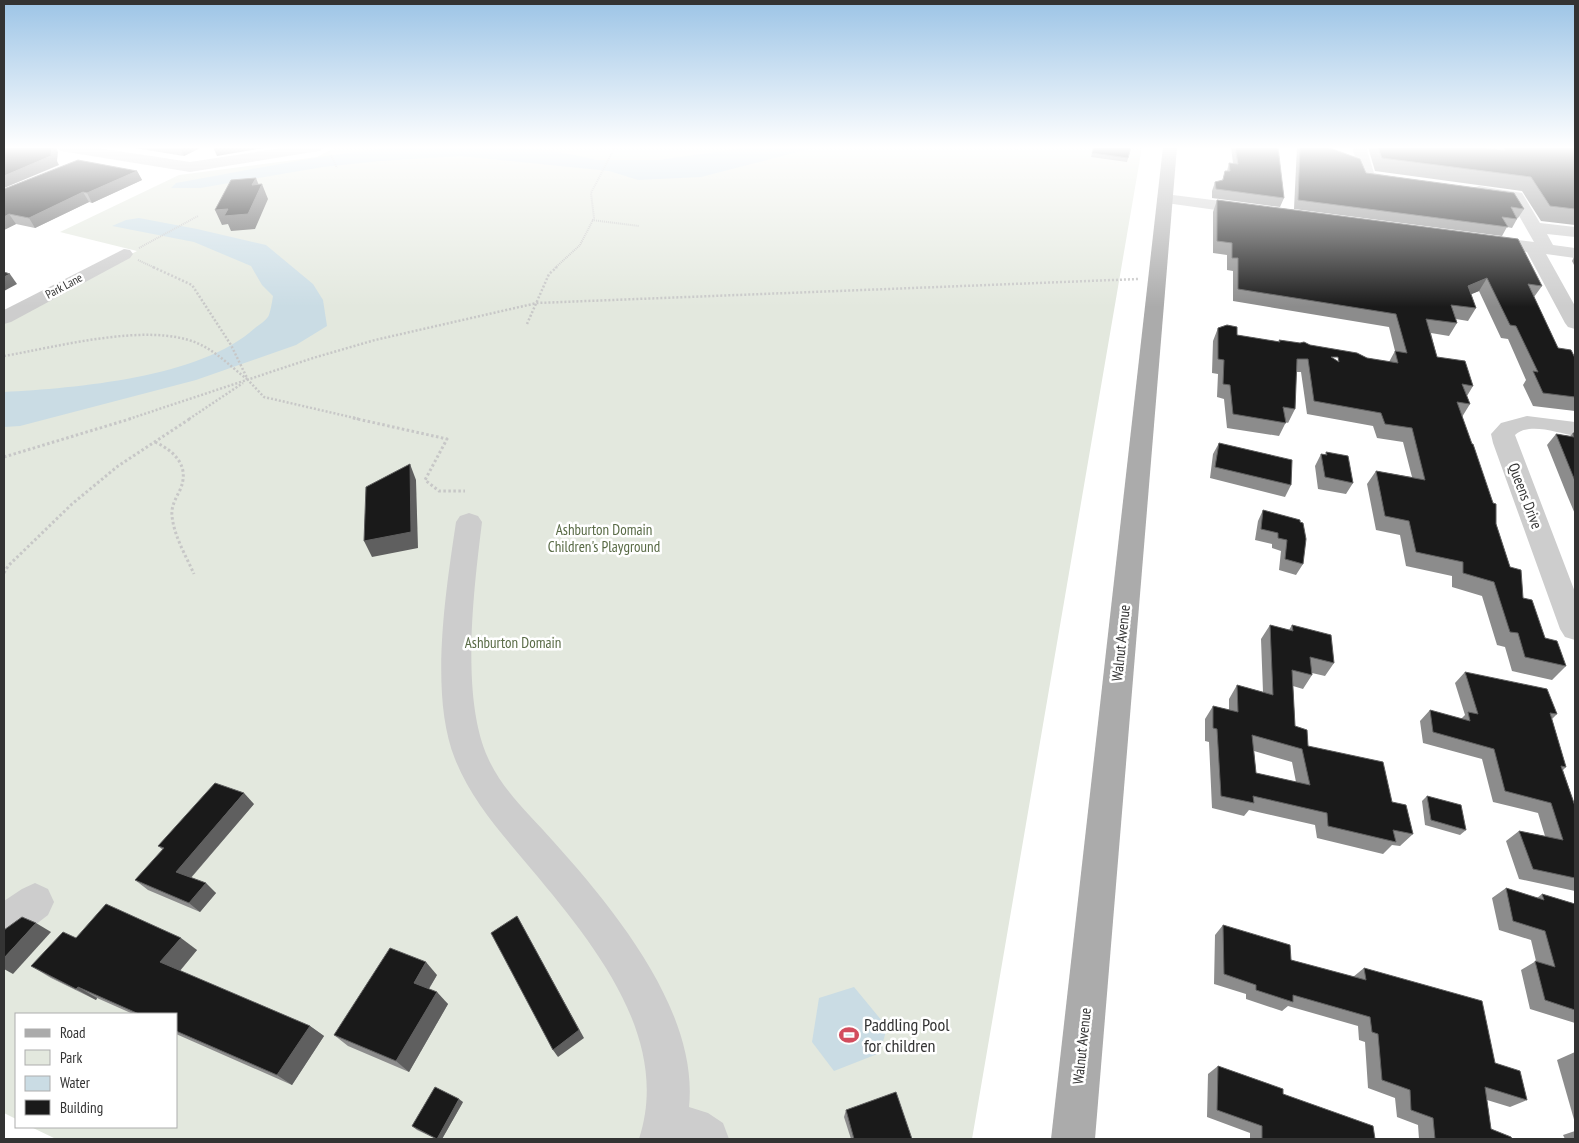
<svg xmlns="http://www.w3.org/2000/svg" width="1579" height="1143" font-family="'PT Sans Narrow',sans-serif">
<rect width="100%" height="100%" fill="#fff"/>
<path fill="#e3e8de" d="M336,147H1142L972,1139H56L31,1127H176V1014H16V1119L4,1113V323L137,251L60,232L179,175L317,157Z"/>
<g fill="#cadce4">
<path d="M398,147H485L550,150L598,160H659L750,147H817L701,177L638,180L609,171L460,156L380,161L323,167L200,188H171L176,183C250,170 324,154 398,147Z"/>
<path d="M139,218L197,229L266,245L313,284L323,300L327,326L296,345L196,380L20,426L4,427V392C76,388 200,378 255,328C260,324 267,320 269,315C271,309 272,302 273,296L262,285L251,266L194,242L112,226L126,220Z"/>
<path d="M854,987L887,1027L880,1053L834,1071L812,1042L819,998Z"/>
</g>
<g fill="none" stroke-linecap="round" stroke-linejoin="round">
<g stroke="#c7c7c7" stroke-width="2" stroke-dasharray="1 1" stroke-linecap="butt">
<path d="M331,155L337,168"/>
<path d="M592,220L639,226"/>
<path d="M139,248L198,216"/>
<path d="M138,260L155,268"/>
<path d="M555,268L580,245L594,218L591,193L615,147"/>
</g>
<g stroke="#c7c7c7" stroke-width="2.5" stroke-dasharray="2 2" stroke-linecap="butt">
<path d="M153,267L192,285L231,345L248,380L264,397L359,419"/>
<path d="M527,324L549,274L557,267"/>
<path d="M4,356C57,347 147,322 197,343C216,351 231,367 247,379"/>
<path d="M129,419L313,358L375,340L537,303L1138,279"/>
<path d="M189,419L243,383"/>
</g>
<g stroke="#c7c7c7" stroke-width="3" stroke-dasharray="2.5 2.5" stroke-linecap="butt">
<path d="M353,418L447,439L425,480L439,491H465"/>
<path d="M155,442C176,452 190,467 180,490C176,498 171,506 172,516C174,536 186,556 194,574"/>
<path d="M4,457L133,418"/>
<path d="M4,573L8,566L72,504L118,466L191,418"/>
</g>
<g fill="#cdcdcd" fill-rule="evenodd">
<path d="M54,147H92L190,162L288,147H326L319,151L190,172L61,151Z"/>
<path d="M1352,147H1366L1374,173L1402,178L1405,181L1402,184L1397,186L1362,180Z"/>
<path d="M1479,186L1522,193L1540,223L1575,227V237L1547,234L1553,245L1575,248V258L1546,254L1575,306V329L1568,327L1565,323L1527,252L1485,246L1479,245L1476,241L1479,237L1485,236L1534,242L1510,200L1473,194L1471,191L1473,188Z"/>
<path d="M1165,194L1252,205L1258,207L1260,210L1258,213L1252,215L1159,202L1157,199L1159,196Z"/>
<path d="M124,249L130,250L133,254L130,258L11,322L4,324V310Z"/>
<path d="M1527,416L1575,422V436C1558,433 1529,422 1515,435L1575,592V640L1565,637L1560,629L1493,443L1491,434L1501,423Z"/>
<path d="M469,513L478,516L482,522C474,588 460,696 488,758C502,790 531,816 553,841C613,908 699,1011 689,1107L708,1113L723,1123L729,1139H639C672,1038 593,943 532,870C503,835 472,802 455,759C429,694 446,590 456,522L460,516Z"/>
<path d="M35,883L48,889L54,902L48,915L18,938L4,943V901L22,889Z"/>
</g>
<path fill="#ababab" fill-rule="evenodd" d="M1163,147H1177L1095,1139H1051Z"/>
</g>
<g fill="#8c8c8c" fill-rule="evenodd">
<path d="M128,147H202L184,156Z"/>
<path d="M1131,147L1127,162L1091,157L1092,153Z"/>
<path d="M1231,147H1278L1284,198L1280,207L1212,198V191L1215,182L1222,181L1225,171H1227L1229,163H1233Z"/>
<path d="M1297,147H1327L1366,173L1524,209L1518,218H1517V219L1512,228L1507,227L1502,236L1294,209Z"/>
<path d="M1368,147H1479L1488,148L1487,147H1575V225L1541,221L1522,191L1375,171Z"/>
<path d="M137,171L142,180L92,203L89,202L35,228L16,224L4,230V189Z"/>
<path d="M1217,200L1542,286L1534,297L1558,348L1575,358V411L1533,406L1523,385L1526,380L1508,339L1501,338L1479,291L1471,294L1476,308L1468,321L1456,319L1457,323L1449,336L1431,333L1437,357L1473,386L1467,396L1470,404L1462,417L1510,567L1523,598L1545,638L1566,666L1552,680L1512,671L1505,647L1497,645L1482,596L1452,587V576L1406,566L1400,535L1376,530L1367,484L1376,471L1412,477L1403,442L1377,438L1373,426L1307,414L1301,372H1296L1295,409L1288,423L1286,422L1279,436L1227,428L1224,399L1217,397L1218,374L1212,373L1213,341L1218,328L1237,335L1279,342V340L1310,345L1367,358L1389,362L1395,351L1389,327L1233,301V271L1227,270V255L1213,253V212ZM1331,357H1338L1339,362Z"/>
<path d="M1575,255V267L1572,261Z"/>
<path d="M1573,433H1575V514L1567,495L1547,445L1556,434L1570,436Z"/>
<path d="M1219,443L1291,485L1285,497L1210,478L1213,454Z"/>
<path d="M1326,452L1353,483L1346,494L1318,489L1315,466L1321,454L1325,455Z"/>
<path d="M1263,510L1300,520L1303,564L1296,575L1279,570L1281,551L1272,548V544L1255,540L1258,521Z"/>
<path d="M1270,625L1289,630L1292,625L1334,663L1325,676L1312,673V675L1303,689L1293,686L1295,726L1308,746L1392,802L1413,834L1400,846L1392,845L1383,854L1317,838L1315,825L1249,810L1244,816L1212,808L1209,742L1205,741V719L1213,706L1229,710V699L1237,685L1263,692L1261,639ZM1254,751L1292,762L1296,782L1256,773Z"/>
<path d="M1465,672L1557,714L1552,719L1566,767L1563,770L1575,806V891L1519,879L1506,841L1519,831L1545,836L1538,813L1493,802L1482,759L1423,743L1420,721L1430,710L1461,719L1465,715L1455,683Z"/>
<path d="M1427,796L1466,830L1460,835L1425,825L1422,801Z"/>
<path d="M254,804L191,878L216,893L200,912L148,890L135,880L163,850L158,846Z"/>
<path d="M1506,888L1537,898L1542,894L1575,904V1023L1530,1009L1521,970L1536,961L1531,940L1499,930L1492,898Z"/>
<path d="M1223,925L1291,960L1353,977L1364,968L1495,1063L1527,1100L1510,1107L1487,1100L1491,1129L1512,1139H1419L1418,1125L1397,1117L1395,1098L1368,1088L1365,1042L1359,1040L1358,1026L1288,1006L1282,1011L1246,999V994L1214,984L1215,935Z"/>
<path d="M76,938L197,950L180,971L310,1026L324,1036L292,1085L176,1034V1014H133L97,998L96,1000L51,978L31,966Z"/>
<path d="M437,975L429,989L448,1004L409,1072L348,1046L334,1035Z"/>
<path d="M1575,1052V1123L1557,1060Z"/>
<path d="M1218,1066L1283,1094L1375,1139H1250V1133L1207,1117L1208,1074Z"/>
<path d="M463,1102L442,1139H436L417,1130L412,1126Z"/>
<path d="M846,1110L912,1139H851L844,1117Z"/>
<path d="M1575,1131V1139H1565L1563,1135Z"/>
</g>
<g fill="#5f5f5f">
<path d="M52,147H56L58,152L57,161L59,165L4,188V176L51,155Z"/>
<path d="M180,147H202L184,156Z"/>
<path d="M213,147H269L217,156Z"/>
<path d="M137,171L142,180L92,203L87,193Z"/>
<path d="M256,178L260,188L262,184L268,199L255,229L231,231L228,224L222,225L215,210L252,185Z"/>
<path d="M83,192L89,202L35,228L29,218Z"/>
<path d="M9,214L16,224L4,230V217Z"/>
<path d="M10,274L17,284L4,291V277Z"/>
<path d="M1487,278L1479,291L1460,299L1468,286Z"/>
<path d="M410,464L416,480L418,548L372,557L364,541Z"/>
<path d="M244,793L254,804L187,882L176,872Z"/>
<path d="M206,883L216,893L200,912L189,903Z"/>
<path d="M517,916L584,1038L558,1057L553,1050Z"/>
<path d="M36,923L51,932L13,974L4,969V958Z"/>
<path d="M181,938L197,950L177,974L160,962Z"/>
<path d="M426,962L437,975L425,995L414,983Z"/>
<path d="M78,987L97,998L96,1000L76,989Z"/>
<path d="M437,992L448,1004L409,1072L396,1061Z"/>
<path d="M310,1026L324,1036L292,1085L277,1075Z"/>
<path d="M459,1099L463,1102L442,1139H437Z"/>
</g>
<g fill="#1a1a1a" stroke="#5f5f5f" fill-rule="evenodd">
<path d="M4,147H52L51,155H53L4,176Z"/>
<path d="M1094,147H1131L1128,158L1092,153Z"/>
<path d="M1235,147H1278L1284,198L1216,189L1215,182L1223,180L1225,171H1230L1229,163L1238,164Z"/>
<path d="M1300,147H1327L1360,159L1366,173L1514,193L1524,209L1511,207L1517,219L1502,217L1508,227L1298,200Z"/>
<path d="M1378,147H1479L1505,150L1503,147H1575V209L1550,206L1531,177L1382,158Z"/>
<path d="M78,160L137,171L87,193L83,192L29,218L9,214L4,217V189Z"/>
<path d="M256,178L252,185L262,184L248,214L224,216L228,209L215,210L231,180Z"/>
<path d="M1217,200L1518,239L1542,286L1528,284L1558,348L1571,350L1575,358V397L1543,393L1533,371L1538,372L1516,326L1510,325L1487,278L1468,286L1476,308L1451,305L1457,323L1426,319L1437,357L1465,361L1473,386L1462,384L1470,404L1457,402L1472,444H1473L1493,503L1496,504V524L1510,567L1521,570L1523,598L1532,600L1545,638L1557,641L1566,666L1525,657L1518,633L1510,632L1494,582L1463,573V562L1416,552L1409,521L1385,516L1376,471L1425,480L1412,428L1385,424L1381,413L1314,401L1308,359H1297L1295,409L1283,407L1286,423L1233,414L1230,385L1223,384L1224,360L1218,359V328L1227,325L1237,327V335L1280,342L1279,340L1300,343L1304,342L1310,345L1357,353L1367,358L1398,363L1395,351L1407,353L1396,314L1238,289V258H1232V243L1217,241ZM1331,357H1338L1339,362Z"/>
<path d="M4,272L10,274L4,277Z"/>
<path d="M1573,433H1575V481L1556,434L1574,437Z"/>
<path d="M1219,443L1292,460L1291,485L1215,467Z"/>
<path d="M1326,452L1348,456L1353,483L1325,477L1321,454L1327,455Z"/>
<path d="M410,464L411,532L364,541L366,487Z"/>
<path d="M1263,510L1300,520V522L1303,523L1306,539L1303,564L1285,559L1287,540L1278,538V533L1261,529Z"/>
<path d="M1270,625L1293,631L1292,625L1331,635L1334,663L1310,657L1312,675L1292,670L1295,726L1307,730L1308,746L1383,762L1392,802L1406,805L1413,834L1393,830L1396,842L1328,826L1327,813L1253,796L1254,803L1221,796L1217,729L1213,728V706L1238,712L1237,685L1273,695ZM1252,735L1302,749L1310,785L1256,773Z"/>
<path d="M1465,672L1547,689L1557,714L1550,713L1566,767L1561,766L1575,806V878L1533,869L1519,831L1563,840L1551,803L1505,791L1494,749L1433,732L1430,710L1470,721L1468,712L1478,714Z"/>
<path d="M215,783L244,793L176,872L206,883L189,903L135,880L164,848L158,846Z"/>
<path d="M1427,796L1461,805L1466,830L1431,820Z"/>
<path d="M1506,888L1544,900L1542,894L1575,904V1010L1545,1000L1535,961L1555,967L1545,931L1513,921Z"/>
<path d="M106,904L181,938L160,962L310,1026L277,1075L176,1031V1014H139L78,987L76,989L31,966L63,932L76,938Z"/>
<path d="M517,916L579,1030L553,1050L491,933Z"/>
<path d="M22,917L36,923L4,958V930Z"/>
<path d="M1223,925L1290,945L1291,960L1366,980L1364,968L1482,1001L1495,1063L1520,1071L1527,1100L1485,1087L1491,1129L1511,1137L1512,1139H1435L1433,1118L1411,1110L1410,1090L1382,1080L1378,1034L1372,1032L1370,1017L1293,995V1002L1256,990V985L1224,974Z"/>
<path d="M390,948L426,962L414,983L437,992L396,1061L334,1035Z"/>
<path d="M1218,1066L1283,1089V1094L1373,1126L1375,1139H1262V1126L1217,1110Z"/>
<path d="M435,1087L459,1099L437,1139L412,1126Z"/>
<path d="M896,1092L912,1139H854L846,1110Z"/>
</g>
<linearGradient id="sky" x2="0" y2="1"><stop stop-color="#9cc4e6"/><stop offset="0.48" stop-color="#fff"/><stop offset="1" stop-color="#fff" stop-opacity="0"/></linearGradient>
<rect width="1579" height="307" fill="url(#sky)"/>
<defs>
<symbol id="stadium-bare" viewBox="-9 -9 18 18"><path d="M0-5a6.5 5 0 1 0 0 10a6.5 5 0 1 0 0-10ZM-3.5-1.8h7v3.6h-7Z" fill="#d24d5e" stroke="#fff" stroke-width="2.5" paint-order="stroke"/></symbol>
</defs>
<g fill-rule="evenodd">
<use href="#stadium-bare" x="835" y="1021" width="28" height="28"/>
</g>
<g text-anchor="middle" stroke-width="5" stroke-linejoin="round" paint-order="stroke">
<g font-size="12" fill="#333" stroke="#fff">
<text transform="translate(64 286) rotate(-28)" y="4">Park Lane</text>
</g>
<g font-size="15" fill="#333" stroke="#fff">
<text transform="translate(1525 496) rotate(69)" y="5">Queens Drive</text>
<text transform="translate(1121 643) rotate(-84)" y="5">Walnut Avenue</text>
<text transform="translate(1082 1046) rotate(-84)" y="5">Walnut Avenue</text>
</g>
<g font-size="15" fill="#586a45" stroke="#fff">
<text x="604" y="535">Ashburton Domain<tspan x="604" dy="17">Children's Playground</tspan></text>
<text x="513" y="648">Ashburton Domain</text>
</g>
<g font-size="18" fill="#333" stroke="#fff" text-anchor="start">
<text x="864" y="1031">Paddling Pool<tspan x="864" dy="21">for children</tspan></text>
</g>
</g>
<rect width="1579" height="1143" fill="none" stroke="#333333" stroke-width="10"/>
<rect x="15" y="1013" width="162" height="115" fill="#ffffff" stroke="#adadad"/>
<rect x="25" y="1029" width="25" height="8" fill="#ababab" stroke="#adadad"/>
<text x="60" y="1038" font-size="15" fill="#333333">Road</text>
<rect x="25" y="1050" width="25" height="15" fill="#e3e8de" stroke="#adadad"/>
<text x="60" y="1063" font-size="15" fill="#333333">Park</text>
<rect x="25" y="1076" width="25" height="15" fill="#cadce4" stroke="#adadad"/>
<text x="60" y="1088" font-size="15" fill="#333333">Water</text>
<rect x="25" y="1100" width="25" height="15" fill="#1a1a1a" stroke="#adadad"/>
<text x="60" y="1113" font-size="15" fill="#333333">Building</text>
</svg>
